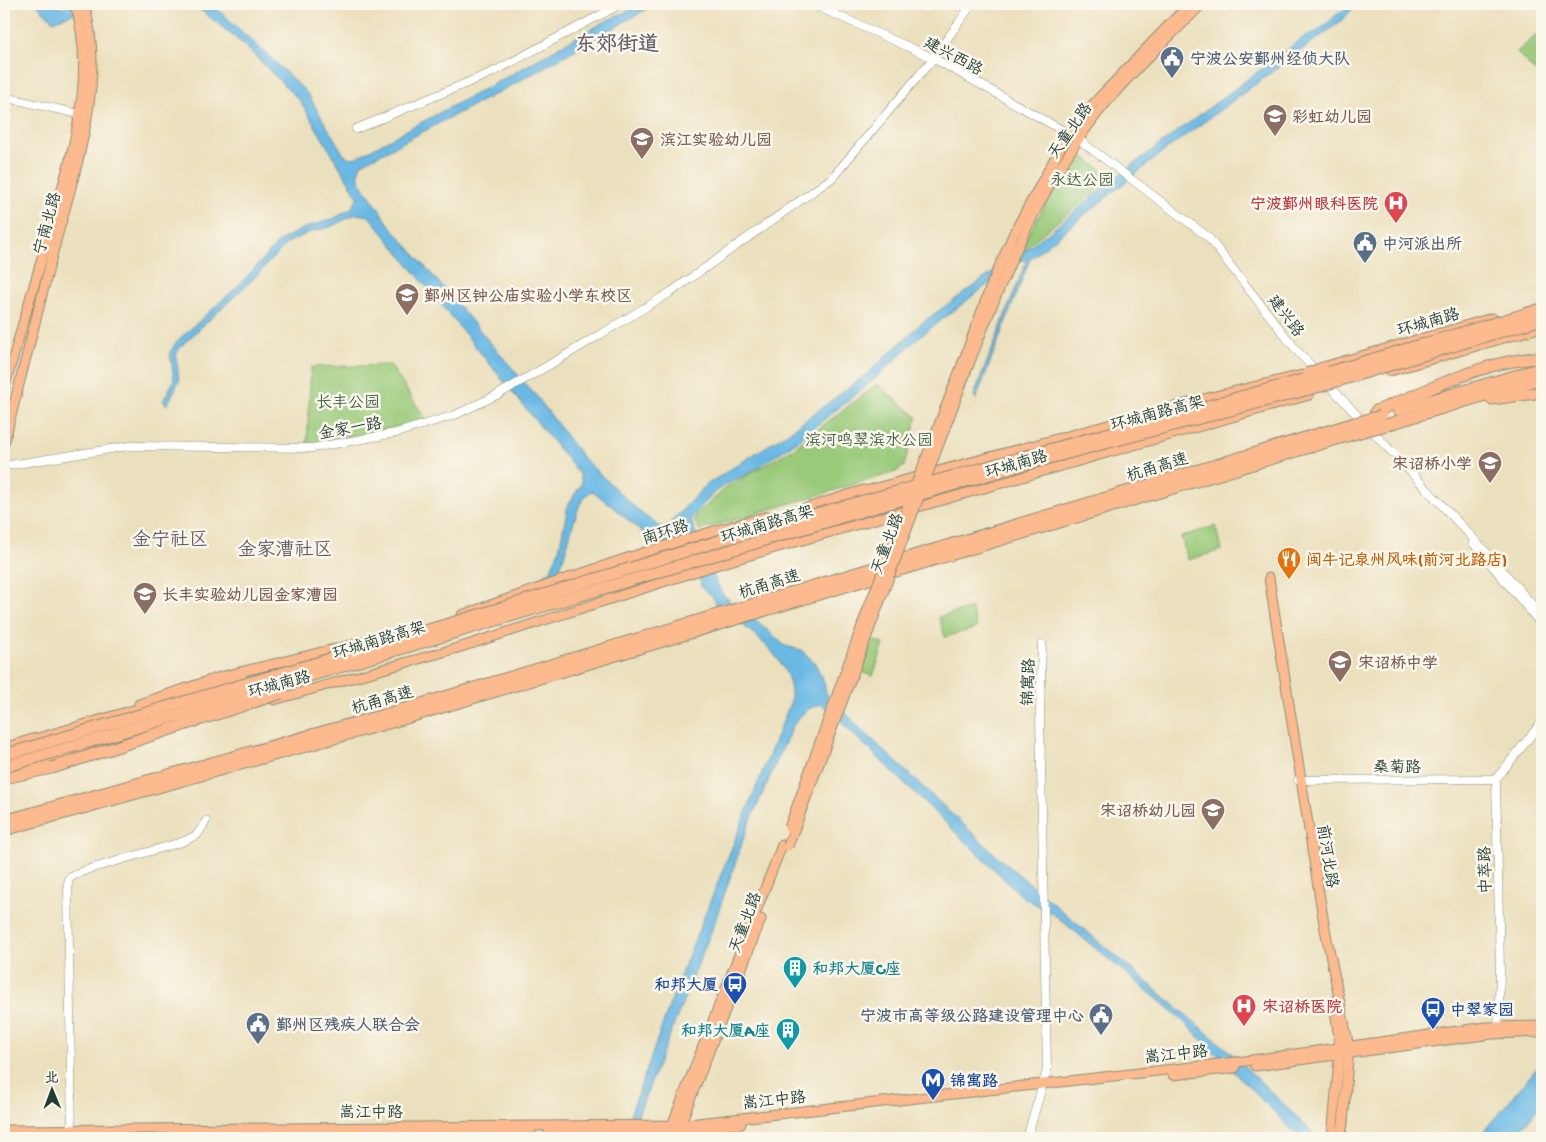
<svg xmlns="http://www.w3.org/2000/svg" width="1546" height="1142" font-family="'Gochi Hand','LXGW WenKai TC',sans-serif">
<rect width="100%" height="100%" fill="#fbf7ec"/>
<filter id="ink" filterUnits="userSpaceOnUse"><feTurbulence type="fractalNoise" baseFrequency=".02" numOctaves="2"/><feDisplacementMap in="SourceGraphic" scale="10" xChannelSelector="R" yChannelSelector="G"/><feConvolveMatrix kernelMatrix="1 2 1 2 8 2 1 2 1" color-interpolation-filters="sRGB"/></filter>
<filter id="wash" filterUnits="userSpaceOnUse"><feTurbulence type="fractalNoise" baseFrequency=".0096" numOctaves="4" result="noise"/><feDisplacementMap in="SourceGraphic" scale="20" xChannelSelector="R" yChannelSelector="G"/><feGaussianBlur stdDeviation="1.12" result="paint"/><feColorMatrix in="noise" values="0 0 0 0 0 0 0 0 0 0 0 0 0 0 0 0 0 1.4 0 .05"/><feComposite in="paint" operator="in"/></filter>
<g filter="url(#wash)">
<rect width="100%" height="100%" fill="#ebe0bd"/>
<g fill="#99ca79" stroke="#5c8456">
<path d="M1542,30V73L1539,76L1517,52Z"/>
<path d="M1076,151L1112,178L1017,254Z"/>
<path d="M390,365L427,421L307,445L311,367Z"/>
<path d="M877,384L917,417L904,466L896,472L700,530L694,521L695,516L727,487L794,448Z"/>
<path d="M1215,526L1222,550L1188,560L1181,537Z"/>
<path d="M971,608L977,628L945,637L939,617Z"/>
<path d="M873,640L884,644L873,676L862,672Z"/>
</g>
<g fill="#6bb9e5" stroke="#457b8c">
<path d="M36,4H54L60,8L77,4H100L53,21Z"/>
<path d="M193,4L213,5L277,64L307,93L344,155L350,158L357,157C409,128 463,101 516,72C547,55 625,4 656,4L516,83L361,164L359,170V180L391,227L537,397L583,458L641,513L662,528L669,524L706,485L789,432L866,375L923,322L1051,231L1115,178L1307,35C1329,31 1335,4 1366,4L1352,10L1340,22L1163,152L1030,259L976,399L974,395L1026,262L1024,260H1020L919,337L871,382L796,442L749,473L727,484L713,494L692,517L691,521L714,577L722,593L731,602L755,619L785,646L801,650L815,663L824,682L826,693L862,730L998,857L1230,1052L1318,1138H1300L1179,1017L1056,916L1023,897L822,704C807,707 801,715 792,727L748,826L714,924L639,1112L632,1138H622L679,979L791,701C795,660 748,628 717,607L713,597L701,587L700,579L673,549L653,547L645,534L593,491C574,494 568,559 556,575C550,583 539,587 529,588L551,570L559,550L568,505L582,483L580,475L369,216L356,214L330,227L310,232L287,243L253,279L181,346L176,355L179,381L167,405L163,401L174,380L170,352L177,341L237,287L280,241L302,229L335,218L351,209L358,197L300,101L242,43Z"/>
<path d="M1542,1062V1103L1514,1138H1478Z"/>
</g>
</g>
<g filter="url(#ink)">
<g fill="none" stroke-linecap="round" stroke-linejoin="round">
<defs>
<g id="minor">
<path d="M812,4L933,58L1078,139L1208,237L1297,351L1317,372"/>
<path d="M4,97L79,114"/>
<path d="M356,129L493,72L621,4"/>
<path d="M1325,381L1487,553L1542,616"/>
<path d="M4,466L129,446L312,448L396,433L455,415L497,395L556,361L671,292L832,178L932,60L972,4"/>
<path d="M1473,543L1542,625"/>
<path d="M1298,780L1496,779"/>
<path d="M1498,1031L1500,972L1496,779L1542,722"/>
<path d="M72,1138L68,885L69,878L86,870L182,842L197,835L206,821"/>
<path d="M1027,1138L1047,1070L1040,714L1042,644"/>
</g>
<g id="major">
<path d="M963,362L992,283L1014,233L1067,136L1094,103L1189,4"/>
<path d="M969,364C1003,276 1038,190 1097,114C1128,74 1167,40 1202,4"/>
<path d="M1323,367L1492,318"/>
<path d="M1390,371L1542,327"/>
<path d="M4,390C18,341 32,291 47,241C68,166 99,82 75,4"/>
<path d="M4,443C20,380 37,316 53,252C73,176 108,82 84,4"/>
<path d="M858,493L1207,398L1302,375"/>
<path d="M1269,578L1324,924L1349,1047L1343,1124L1340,1138"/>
<path d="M462,615C563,580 664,543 768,516"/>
<path d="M274,700L461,647L719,564L1309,395"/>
<path d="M139,704L220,677L408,631"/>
<path d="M4,748L36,738"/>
<path d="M6,773L128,738"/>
<path d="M1255,1066L1492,1034L1542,1032"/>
<path d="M1173,1075L1235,1068"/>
<path d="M4,1130L680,1125L1245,1061L1486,1027L1542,1026"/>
<path d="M549,1131L677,1132L741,1124"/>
<path d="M196,1133L531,1131"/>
<path d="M667,1138L782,845"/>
<path d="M675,1138L761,919"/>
<path d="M1332,1138L1340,1048L1334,1002"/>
</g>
<g id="highway">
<path d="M1492,399L1542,392"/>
<path d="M1398,410L1542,368"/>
<path d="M1376,411C1429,391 1485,359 1542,358"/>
<path d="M1386,425L1542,378"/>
<path d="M756,525L864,491"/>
<path d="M32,741L242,679"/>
<path d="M4,778L52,768"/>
<path d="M4,821L405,709L1355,423"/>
<path d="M4,830L406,718L1360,432"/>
</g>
</defs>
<use href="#minor" stroke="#858e78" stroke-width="9"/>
<use href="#major" stroke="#858e78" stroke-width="11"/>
<use href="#highway" stroke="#858e78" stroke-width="13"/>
<use href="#minor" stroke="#fff" stroke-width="8"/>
<use href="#major" stroke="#fcba8e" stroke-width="9"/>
<use href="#highway" stroke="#fcba8e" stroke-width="11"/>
<defs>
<g id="major-bridge">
<path d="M1307,373L1323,367"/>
<path d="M789,828L868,609L963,362"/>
<path d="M788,846L969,364"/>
</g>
<g id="highway-bridge">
<path d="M1355,423L1381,416"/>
<path d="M1360,432L1386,425"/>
<path d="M4,755L459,621L722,540L1306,379L1542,309"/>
<path d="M4,767L862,511L1015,467L1317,387L1542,319"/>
<path d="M52,768L281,693"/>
</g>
</defs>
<use href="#major-bridge" stroke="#858e78" stroke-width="11" stroke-linecap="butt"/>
<use href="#highway-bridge" stroke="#858e78" stroke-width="13" stroke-linecap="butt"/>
<use href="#major-bridge" stroke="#fcba8e" stroke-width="9"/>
<use href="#highway-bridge" stroke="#fcba8e" stroke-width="11"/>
</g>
</g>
<defs>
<symbol id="civic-pin" viewBox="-11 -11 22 30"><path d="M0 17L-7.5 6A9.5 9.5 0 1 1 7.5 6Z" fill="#5c6f8a" stroke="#fbf7ec"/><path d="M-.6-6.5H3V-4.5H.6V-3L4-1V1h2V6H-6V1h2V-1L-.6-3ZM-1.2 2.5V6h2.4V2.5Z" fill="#fff"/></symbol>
<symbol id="school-pin" viewBox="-11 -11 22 30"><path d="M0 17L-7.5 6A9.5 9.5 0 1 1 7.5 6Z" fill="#8d6e63" stroke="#fbf7ec"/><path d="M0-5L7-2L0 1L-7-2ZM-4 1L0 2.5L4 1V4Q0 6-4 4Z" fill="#fff"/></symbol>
<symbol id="hospital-pin" viewBox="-11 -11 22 30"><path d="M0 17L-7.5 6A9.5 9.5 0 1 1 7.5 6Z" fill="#e0444e" stroke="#fbf7ec"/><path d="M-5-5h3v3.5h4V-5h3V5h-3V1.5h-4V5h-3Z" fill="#fff"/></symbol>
<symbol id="restaurant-pin" viewBox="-11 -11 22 30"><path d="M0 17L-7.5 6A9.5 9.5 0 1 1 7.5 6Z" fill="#e8710a" stroke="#fbf7ec"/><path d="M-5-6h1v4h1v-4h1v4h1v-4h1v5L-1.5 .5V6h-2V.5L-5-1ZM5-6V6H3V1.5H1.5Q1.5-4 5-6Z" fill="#fff"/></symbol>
<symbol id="building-pin" viewBox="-11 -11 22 30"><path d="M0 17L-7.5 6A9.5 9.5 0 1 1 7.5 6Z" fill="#0f9aa8" stroke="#fbf7ec"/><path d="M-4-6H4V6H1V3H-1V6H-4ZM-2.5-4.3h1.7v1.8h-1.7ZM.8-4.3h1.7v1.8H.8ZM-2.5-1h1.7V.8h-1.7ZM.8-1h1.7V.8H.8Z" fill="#fff"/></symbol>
<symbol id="bus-pin" viewBox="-11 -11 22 30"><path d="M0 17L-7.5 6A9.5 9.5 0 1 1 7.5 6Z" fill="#1a4fb4" stroke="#fbf7ec"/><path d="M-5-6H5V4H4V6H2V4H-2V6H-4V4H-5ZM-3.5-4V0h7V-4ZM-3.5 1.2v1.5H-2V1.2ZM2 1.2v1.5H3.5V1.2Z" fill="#fff"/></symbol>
<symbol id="metro-pin" viewBox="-11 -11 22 30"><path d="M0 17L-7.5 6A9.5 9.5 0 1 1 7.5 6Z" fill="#1a4fb4" stroke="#fbf7ec"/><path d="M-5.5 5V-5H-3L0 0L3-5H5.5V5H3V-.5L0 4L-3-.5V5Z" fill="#fff"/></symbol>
</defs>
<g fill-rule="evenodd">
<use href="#civic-pin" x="1158" y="44" width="28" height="38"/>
<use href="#school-pin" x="1261" y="102" width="28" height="38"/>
<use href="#school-pin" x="628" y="125" width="28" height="38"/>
<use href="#hospital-pin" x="1382" y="189" width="28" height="38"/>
<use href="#civic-pin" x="1351" y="229" width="28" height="38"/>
<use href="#school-pin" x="393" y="281" width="28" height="38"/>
<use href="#school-pin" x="1476" y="449" width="28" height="38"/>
<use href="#restaurant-pin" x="1275" y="545" width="28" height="38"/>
<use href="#school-pin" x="131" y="580" width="28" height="38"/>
<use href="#school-pin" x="1326" y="648" width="28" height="38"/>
<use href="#school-pin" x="1199" y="796" width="28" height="38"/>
<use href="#building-pin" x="781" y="954" width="28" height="38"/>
<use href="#bus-pin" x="721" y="970" width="28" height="38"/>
<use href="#hospital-pin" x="1230" y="992" width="28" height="38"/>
<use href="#bus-pin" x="1419" y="995" width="28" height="38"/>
<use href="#civic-pin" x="1087" y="1001" width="28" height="38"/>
<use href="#civic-pin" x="244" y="1010" width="28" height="38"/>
<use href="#building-pin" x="774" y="1016" width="28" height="38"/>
<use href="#metro-pin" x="919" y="1066" width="28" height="38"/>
</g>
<g text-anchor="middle" stroke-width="5" stroke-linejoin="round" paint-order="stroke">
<g font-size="16" fill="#1f3d34" stroke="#fbf7ec">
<text transform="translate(954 55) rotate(28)" y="6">建兴西路</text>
<text transform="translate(1069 130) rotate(-55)" y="6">天童北路</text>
<text transform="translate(46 223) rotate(-75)" y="6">宁南北路</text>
<text transform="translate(1287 315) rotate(53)" y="6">建兴路</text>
<text transform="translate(1428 321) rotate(-16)" y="6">环城南路</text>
<text transform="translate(1157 412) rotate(-15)" y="6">环城南路高架</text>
<text transform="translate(350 427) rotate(-10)" y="6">金家一路</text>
<text transform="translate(1016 463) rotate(-16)" y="6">环城南路</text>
<text transform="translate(1157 466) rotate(-17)" y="6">杭甬高速</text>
<text transform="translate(767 523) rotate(-17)" y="6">环城南路高架</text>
<text transform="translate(665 531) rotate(-18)" y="6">南环路</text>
<text transform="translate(886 543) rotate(-69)" y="6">天童北路</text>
<text transform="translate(769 583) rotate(-17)" y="6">杭甬高速</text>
<text transform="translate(379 639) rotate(-17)" y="6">环城南路高架</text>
<text transform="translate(1027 682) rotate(-88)" y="6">锦寓路</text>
<text transform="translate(279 683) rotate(-15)" y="6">环城南路</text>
<text transform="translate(382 699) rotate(-16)" y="6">杭甬高速</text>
<text x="1397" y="772">桑菊路</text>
<text transform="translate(1329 856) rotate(81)" y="6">前河北路</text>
<text transform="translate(1484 870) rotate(-91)" y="6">中萃路</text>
<text transform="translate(744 922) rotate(-69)" y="6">天童北路</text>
<text transform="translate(1176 1053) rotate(-6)" y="6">嵩江中路</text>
<text transform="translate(774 1099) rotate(-6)" y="6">嵩江中路</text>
<text x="371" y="1117">嵩江中路</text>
</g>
<g font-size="16" font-weight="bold" fill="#4e5e75" stroke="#fbf7ec" text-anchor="start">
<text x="1190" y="64">宁波公安鄞州经侦大队</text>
<text x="1382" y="249">中河派出所</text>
<text x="1084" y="1021" text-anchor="end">宁波市高等级公路建设管理中心</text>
<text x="276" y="1030">鄞州区残疾人联合会</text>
</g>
<g font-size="16" font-weight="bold" fill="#785e54" stroke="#fbf7ec" text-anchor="start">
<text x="1292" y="122">彩虹幼儿园</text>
<text x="660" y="145">滨江实验幼儿园</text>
<text x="424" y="301">鄞州区钟公庙实验小学东校区</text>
<text x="1472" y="469" text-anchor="end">宋诏桥小学</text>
<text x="162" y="600">长丰实验幼儿园金家漕园</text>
<text x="1358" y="668">宋诏桥中学</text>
<text x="1196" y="816" text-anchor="end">宋诏桥幼儿园</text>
</g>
<g font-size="16" fill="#3e6045" stroke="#fbf7ec">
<text x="1082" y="185">永达公园</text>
<text x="348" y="407">长丰公园</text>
<text x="869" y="445">滨河鸣翠滨水公园</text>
</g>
<g font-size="16" font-weight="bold" fill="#be3a42" stroke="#fbf7ec" text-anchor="end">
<text x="1378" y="209">宁波鄞州眼科医院</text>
<text x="1262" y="1012" text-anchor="start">宋诏桥医院</text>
</g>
<g font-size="16" font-weight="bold" fill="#c56008" stroke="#fbf7ec" text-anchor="start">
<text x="1306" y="565">闽牛记泉州风味(前河北路店)</text>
</g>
<g font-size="16" font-weight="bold" fill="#0d838f" stroke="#fbf7ec" text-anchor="start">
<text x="812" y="974">和邦大厦C座</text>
<text x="770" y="1036" text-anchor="end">和邦大厦A座</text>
</g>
<g font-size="16" font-weight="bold" fill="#164399" stroke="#fbf7ec" text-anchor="start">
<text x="718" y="990" text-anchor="end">和邦大厦</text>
<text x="1450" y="1015">中翠家园</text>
<text x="950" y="1086">锦寓路</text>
</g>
<g font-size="19" fill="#655e69" stroke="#fbf7ec">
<text x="170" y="545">金宁社区</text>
<text x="285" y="555">金家漕社区</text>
</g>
<g font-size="21" font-weight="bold" fill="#655e69" stroke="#fbf7ec">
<text x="617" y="50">东郊街道</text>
</g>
</g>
<rect width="1546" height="1142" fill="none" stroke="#fbf7ec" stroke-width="20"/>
<g transform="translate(52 1090) rotate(359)" stroke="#fbf7ec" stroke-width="4" paint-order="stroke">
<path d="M0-4L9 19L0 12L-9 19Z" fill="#1f3d34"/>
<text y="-8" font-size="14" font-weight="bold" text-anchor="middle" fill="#1f3d34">北</text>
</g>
</svg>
